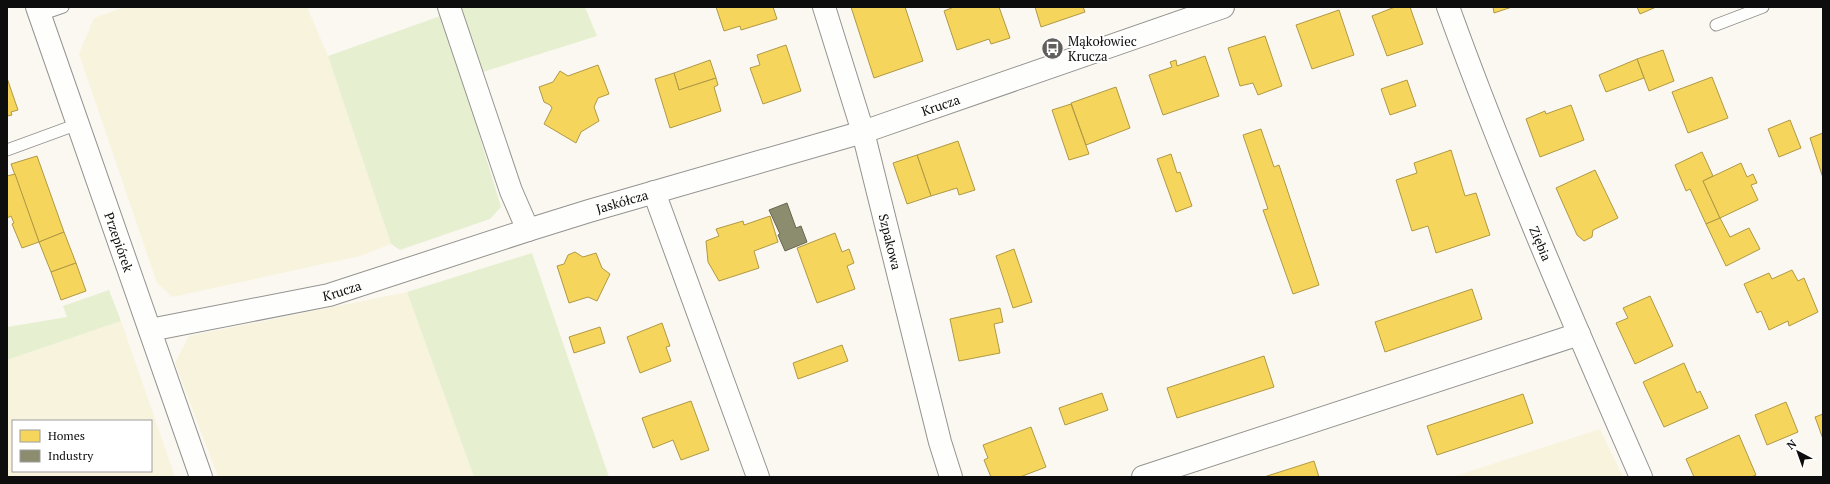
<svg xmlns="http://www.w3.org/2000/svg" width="1830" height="484" font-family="'PT Serif',serif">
<rect width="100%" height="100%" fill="#fbf8f1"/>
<g fill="#f8f3dd" fill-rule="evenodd">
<path d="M125,7H307L328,56L391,244L360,256L172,297L157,283L79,54L94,18Z"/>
<path d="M407,292L474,477H218L175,363L189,336Z"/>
<path d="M121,321L175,477H7V360ZM13,421H151V471H13Z"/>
<path d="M1600,429L1623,477H1452Z"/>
</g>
<g fill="#e6f0d1">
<path d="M461,7H585L597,36L483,72Z"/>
<path d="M443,15L501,207L490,219L400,250L391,244L328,56Z"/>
<path d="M532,253L609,477H474L407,292Z"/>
<path d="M109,290L121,321L7,360V327L67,317L63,306Z"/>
</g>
<g fill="#f6d55c" stroke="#b09944">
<path d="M716,7H773L777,19L741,30L740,26L724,31Z"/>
<path d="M851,7H905L923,61L874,78Z"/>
<path d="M954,7H999L1010,38L991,44L989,39L957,50L944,11Z"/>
<path d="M1035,7H1083L1085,12L1041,27Z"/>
<path d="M1395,7H1410L1423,44L1387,56L1372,16Z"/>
<path d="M1493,7H1512L1494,13Z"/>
<path d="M1637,7H1656L1640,14Z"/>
<path d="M1339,10L1354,55L1312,69L1296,25Z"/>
<path d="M1265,36L1282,86L1258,95L1253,83L1240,86L1228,48Z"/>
<path d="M786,45L801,91L763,104L750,68L760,65L757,55Z"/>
<path d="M1663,50L1674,81L1649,91L1637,59Z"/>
<path d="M1205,56L1219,96L1163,115L1149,75L1172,67L1170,62L1176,60L1177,66Z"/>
<path d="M1637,59L1644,78L1606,92L1599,75Z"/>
<path d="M710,60L716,78L679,90L674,73Z"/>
<path d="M598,65L609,94L598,98L594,107L599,121L581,132L576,143L544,124L552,108L550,105L544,102L539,87L553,82L560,71L568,76Z"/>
<path d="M674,73L679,90L716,78L718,85L714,87L721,111L670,128L655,79Z"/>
<path d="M1712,77L1728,118L1688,133L1672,92Z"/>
<path d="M7,78L18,110L11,112L12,115L7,116Z"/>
<path d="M1407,80L1416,106L1390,115L1381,89Z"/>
<path d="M1116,87L1130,128L1086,145L1071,103Z"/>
<path d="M1071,104L1089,154L1069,160L1052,110Z"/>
<path d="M1571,105L1584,140L1540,157L1526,119L1545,111L1546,114Z"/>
<path d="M1790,120L1801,148L1779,157L1768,129Z"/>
<path d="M1261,129L1274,167L1279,165L1319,285L1293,294L1263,210L1268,209L1243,135Z"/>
<path d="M1823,133V178L1810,138Z"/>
<path d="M958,141L975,190L959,195L957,188L931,196L917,155Z"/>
<path d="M1451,150L1465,196L1476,193L1490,235L1436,253L1428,226L1412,231L1396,180L1417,173L1414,163Z"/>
<path d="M1702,152L1713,176L1703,181L1720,218L1706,224L1690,189L1686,191L1675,165Z"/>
<path d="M1171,154L1177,173L1180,172L1192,206L1176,212L1157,159Z"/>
<path d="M917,155L931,196L907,204L893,163Z"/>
<path d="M37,156L64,232L39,242L11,164Z"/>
<path d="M1741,163L1747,177L1753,174L1757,183L1751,185L1758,200L1720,218L1703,181Z"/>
<path d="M1595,170L1618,218L1593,230L1592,237L1584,241L1577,235L1556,188Z"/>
<path d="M15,174L39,242L22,248L12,224L14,223L11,216L7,218V176Z"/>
<path d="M770,216L778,242L754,251L759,268L719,281L708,262L706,241L719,236L716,229L743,221L744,225Z"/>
<path d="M1720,218L1730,237L1749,228L1760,249L1726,266L1706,224Z"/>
<path d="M64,232L76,263L51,272L39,242Z"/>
<path d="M835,233L842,252L849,249L854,263L847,266L855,289L817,303L797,248Z"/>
<path d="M1014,249L1032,302L1013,308L996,256Z"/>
<path d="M575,252L583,257L596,253L602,268L610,274L597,301L588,297L569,303L557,266L564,264L568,255Z"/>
<path d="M76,263L86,291L61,300L51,272Z"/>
<path d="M1792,270L1798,281L1804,278L1818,312L1789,326L1788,321L1769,330L1761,311L1757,313L1744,284L1769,273L1772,279Z"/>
<path d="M1472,289L1482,319L1385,352L1375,322Z"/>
<path d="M1650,296L1673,346L1635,364L1616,323L1628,318L1623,308Z"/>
<path d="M1000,308L1003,322L994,324L1000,353L959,361L950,319Z"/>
<path d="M662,323L670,346L666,347L671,361L640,373L627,337Z"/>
<path d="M600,327L605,343L574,353L569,337Z"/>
<path d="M842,345L848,361L798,379L793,363Z"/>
<path d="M1264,356L1274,387L1177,418L1167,388Z"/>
<path d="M1684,363L1697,393L1700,391L1708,408L1664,427L1643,382Z"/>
<path d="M1102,393L1108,410L1065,425L1059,408Z"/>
<path d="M1523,394L1533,423L1437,455L1427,426Z"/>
<path d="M691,401L709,450L681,460L673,440L653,448L642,418Z"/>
<path d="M1786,402L1798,432L1767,445L1755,415Z"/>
<path d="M1823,414V439L1815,417Z"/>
<path d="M1031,427L1046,467L1020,477H991L984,460L988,458L983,445Z"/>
<path d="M1739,435L1756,475L1751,477H1694L1686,459Z"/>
<path d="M1314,461L1319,477H1264Z"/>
</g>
<path fill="#8c8c6e" stroke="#666651" d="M787,203L796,228L801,226L807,242L785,251L778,235L780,234L769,210Z"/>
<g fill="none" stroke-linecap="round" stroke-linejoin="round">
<defs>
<g id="service">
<path d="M40,15L63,7"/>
<path d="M1716,25L1763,7"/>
<path d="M7,150L78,124"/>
</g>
<g id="minor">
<path id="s1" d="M37,7L201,477"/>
<path id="s2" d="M449,7L511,191L528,230L589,211L863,132L1223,7"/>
<path id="s3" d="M824,7L863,132L940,442L951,477"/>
<path id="s4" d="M1448,7C1506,167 1573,322 1641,477"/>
<path d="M654,192L758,477"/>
<path id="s5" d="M150,330L329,295L528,230"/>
<path d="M1143,477L1579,334"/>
</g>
</defs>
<use href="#service" stroke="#949390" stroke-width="13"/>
<use href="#minor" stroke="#949390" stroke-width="24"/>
<use href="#service" stroke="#fefefd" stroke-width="11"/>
<use href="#minor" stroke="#fefefd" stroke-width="22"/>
</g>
<defs>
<symbol id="bus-disc" viewBox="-11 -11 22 22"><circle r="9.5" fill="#605f5d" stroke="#fff"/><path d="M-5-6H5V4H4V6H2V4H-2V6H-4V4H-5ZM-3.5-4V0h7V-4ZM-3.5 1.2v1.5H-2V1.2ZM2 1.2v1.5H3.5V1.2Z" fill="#fff"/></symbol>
</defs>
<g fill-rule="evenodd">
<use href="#bus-disc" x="1040" y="36" width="25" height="25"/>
</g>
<g text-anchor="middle" stroke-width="4" stroke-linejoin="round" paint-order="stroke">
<g font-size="13" fill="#0d0d0d" stroke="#fff" text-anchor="start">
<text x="1068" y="46">Mąkołowiec<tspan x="1068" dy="15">Krucza</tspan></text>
</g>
<g font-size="13" fill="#0d0d0d" stroke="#fff">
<text dy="5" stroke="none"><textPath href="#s2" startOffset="668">Krucza</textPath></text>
<text dy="5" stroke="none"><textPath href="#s2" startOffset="335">Jaskółcza</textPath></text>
<text dy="5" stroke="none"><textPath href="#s1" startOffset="249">Przepiórek</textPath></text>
<text dy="5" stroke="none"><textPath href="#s3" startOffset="244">Szpakowa</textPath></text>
<text dy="5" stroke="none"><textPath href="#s4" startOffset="254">Ziębia</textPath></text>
<text dy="5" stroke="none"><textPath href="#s5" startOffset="196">Krucza</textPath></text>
</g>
</g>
<rect width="1830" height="484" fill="none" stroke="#0d0d0d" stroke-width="16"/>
<rect x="12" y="420" width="140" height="52" fill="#ffffff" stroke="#9e9e9e"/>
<rect x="20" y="430" width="20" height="12" fill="#f6d55c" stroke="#9e9e9e"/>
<text x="48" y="440" font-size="12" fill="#0d0d0d">Homes</text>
<rect x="20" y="450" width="20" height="12" fill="#8c8c6e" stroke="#9e9e9e"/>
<text x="48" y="460" font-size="12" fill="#0d0d0d">Industry</text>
<g transform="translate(1798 452) rotate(319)" stroke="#ffffff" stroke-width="3" paint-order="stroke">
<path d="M0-3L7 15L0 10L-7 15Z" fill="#0d0d0d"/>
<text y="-6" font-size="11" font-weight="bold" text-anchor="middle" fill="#0d0d0d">N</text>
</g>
</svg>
